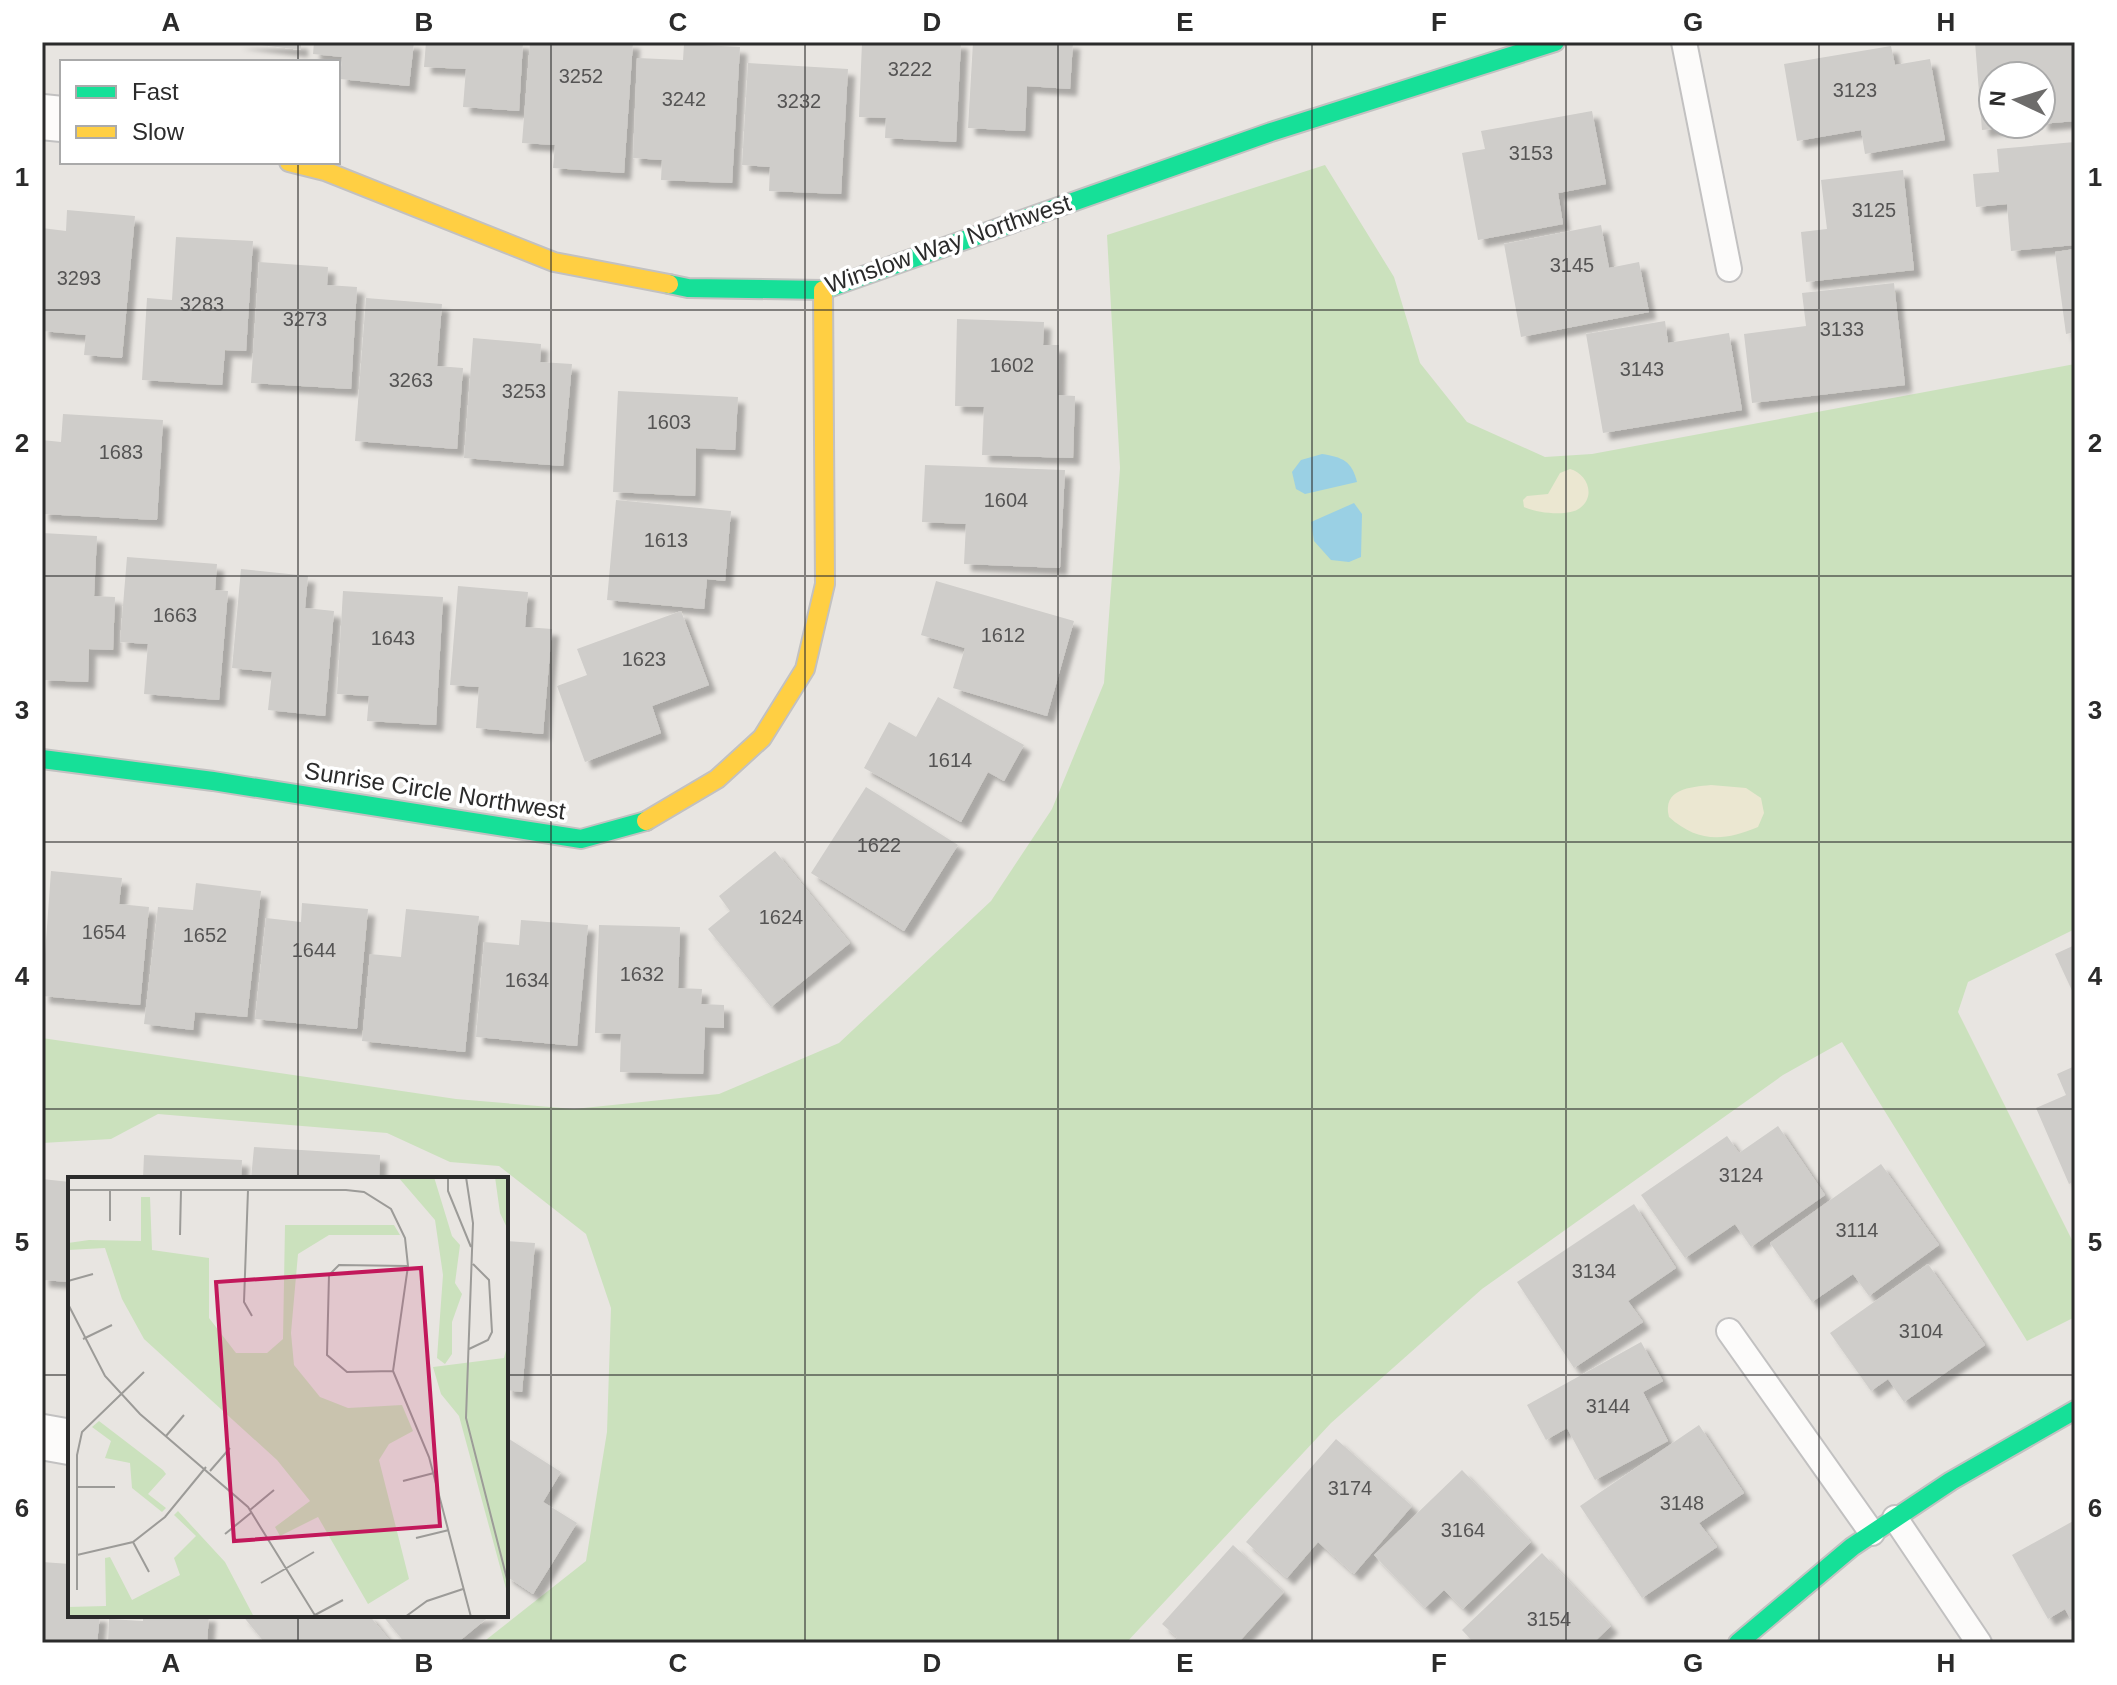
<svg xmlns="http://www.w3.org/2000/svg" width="2117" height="1685" font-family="Helvetica,sans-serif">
<defs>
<filter id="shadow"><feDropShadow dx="7" dy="7" stdDeviation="2" flood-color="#0004"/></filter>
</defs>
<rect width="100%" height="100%" fill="#e8e5e1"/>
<path fill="#cbe1bd" d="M1325,165L1394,277L1420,363L1467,422L1545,457L1592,454L2075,364V929L1968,982L1958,1012L2075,1246V1317L2027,1341L1842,1042L1783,1075L1482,1289L1331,1423L1126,1643H482L586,1561L607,1432L611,1308L586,1234L499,1166L450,1162L387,1133L158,1114L111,1139L42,1143V1038L456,1099L574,1109L719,1094L839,1043L991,901L1052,809L1104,683L1120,468L1107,235Z"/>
<g fill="#ebe7d1">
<path d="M1570,469C1586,473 1597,495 1580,508C1569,517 1536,513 1524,507L1523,500L1527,496L1548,494L1560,473Z"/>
<path d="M1711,785L1746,788L1761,798L1764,813L1758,827C1723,842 1697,842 1669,817C1662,789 1690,787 1711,785Z"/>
</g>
<g fill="#9ad0e4">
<path d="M1322,454C1342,457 1352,461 1357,482L1305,494L1296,489L1292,472L1301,460Z"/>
<path d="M1354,503L1362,514L1361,557L1349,562L1331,560L1314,541L1311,522Z"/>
</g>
<g fill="#cfcdca" filter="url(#shadow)">
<path d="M235,42H301V50Z"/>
<path d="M314,42H414L409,86L340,79L342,57L313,54Z"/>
<path d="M426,42H523L519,111L463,107L466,69L424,67Z"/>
<path d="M530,42H633L624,173L553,168L555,145L522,143Z"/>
<path d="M862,42H961L956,142L885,138L886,118L859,117Z"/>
<path d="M973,42H1073L1070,89L1027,86L1025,131L968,128Z"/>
<path d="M1975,42H2075V121L2041,124V76H1993V124L2022,126L1982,130Z"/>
<path d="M684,44L740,47L732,183L661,180L662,160L633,158L637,58L683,60Z"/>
<path d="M1891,46L1895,65L1930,59L1945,140L1865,154L1861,130L1797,141L1784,64Z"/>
<path d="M748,63L848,69L841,194L769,191L770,167L742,165Z"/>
<path d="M1592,111L1606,184L1558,193L1563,224L1478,240L1462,153L1485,149L1481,131Z"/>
<path d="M2075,142V245L2011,251L2007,204L1976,207L1973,174L1999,172L1997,149Z"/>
<path d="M1903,170L1914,270L1806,282L1801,232L1827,229L1821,180Z"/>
<path d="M67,210L135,216L122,358L84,355L86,335L42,331V228L66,231Z"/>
<path d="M1601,225L1609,268L1639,262L1649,312L1521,337L1504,244Z"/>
<path d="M176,237L253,241L246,351L225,350L222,385L142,380L147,298L172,300Z"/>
<path d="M2075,249V332L2066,334L2055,252Z"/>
<path d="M259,262L328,267L327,285L357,287L351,389L251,383Z"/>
<path d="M1894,283L1905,385L1752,403L1744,334L1806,326L1802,293Z"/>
<path d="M366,298L442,304L437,366L463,368L457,449L355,441Z"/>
<path d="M957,319L1044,322L1043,345H1059L1058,395L1075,396L1073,458L982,455L984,407L955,406Z"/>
<path d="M1665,321L1668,343L1729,333L1742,410L1603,433L1586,334Z"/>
<path d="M473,338L541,344L540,362L572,364L563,466L464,458Z"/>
<path d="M618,391L738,397L735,450L696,448L695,496L613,492Z"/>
<path d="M63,414L163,420L157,520L42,514V440L61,442Z"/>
<path d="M925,465L1065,470L1060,568L964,564L966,524L922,522Z"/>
<path d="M616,500L731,511L725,581L707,579L704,609L607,600Z"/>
<path d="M42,533L97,536L94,596L115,597L113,650L89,649L88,682L42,680Z"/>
<path d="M127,557L217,564L215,590L228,591L219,700L144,694L148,644L120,642Z"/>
<path d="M241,569L308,576L305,608L334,611L325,716L268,710L272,672L232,668Z"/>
<path d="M936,581L1074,621L1047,716L953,688L965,648L921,635Z"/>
<path d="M458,586L528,592L525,627L552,629L543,734L476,728L479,687L450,685Z"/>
<path d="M343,591L443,597L436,725L367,721L369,696L337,694Z"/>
<path d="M681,611L709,685L652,706L661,733L585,762L557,686L587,675L577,649Z"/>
<path d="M938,697L1024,745L1004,781L988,772L961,822L864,768L889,722L916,737Z"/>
<path d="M866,787L958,845L904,931L811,873Z"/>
<path d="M775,851L850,943L771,1007L708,929L730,911L719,896Z"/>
<path d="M51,871L122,878L119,904L149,907L140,1005L42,996Z"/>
<path d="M196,883L261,891L247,1017L195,1012L193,1030L144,1024L158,907L193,910Z"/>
<path d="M302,903L368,909L357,1029L255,1019L266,918L301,922Z"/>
<path d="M406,909L479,916L465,1052L362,1041L370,954L401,957Z"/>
<path d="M521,920L588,925L577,1046L476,1037L484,942L519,945Z"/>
<path d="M599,925L680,927L678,988L702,989L701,1004L724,1005V1028L705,1027L703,1074L620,1072L621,1034L595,1033Z"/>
<path d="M2075,945V997L2055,954Z"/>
<path d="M2075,1066V1181L2069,1184L2036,1108L2066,1095L2057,1074Z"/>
<path d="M1778,1126L1825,1195L1751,1247L1735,1224L1685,1258L1641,1195L1727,1136L1739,1153Z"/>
<path d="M254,1147L380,1155L379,1179H251Z"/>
<path d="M144,1155L242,1160L241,1179H143Z"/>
<path d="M1881,1164L1939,1245L1869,1296L1853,1274L1812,1302L1770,1243Z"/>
<path d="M42,1179L70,1182V1282L42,1280Z"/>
<path d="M1634,1204L1676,1268L1628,1301L1643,1322L1574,1368L1517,1282Z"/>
<path d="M506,1241L535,1243L522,1392L506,1390Z"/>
<path d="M1928,1264L1985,1345L1904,1402L1888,1379L1871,1391L1830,1333Z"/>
<path d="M1641,1342L1663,1381L1643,1392L1668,1441L1595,1480L1567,1428L1546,1440L1527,1405Z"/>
<path d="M1699,1425L1744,1493L1699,1523L1717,1547L1642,1598L1580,1506Z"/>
<path d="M506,1437L561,1472L543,1502L577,1523L533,1594L506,1576Z"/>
<path d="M1336,1439L1412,1506L1354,1574L1318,1542L1287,1578L1246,1542Z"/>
<path d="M1462,1470L1531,1542L1463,1609L1444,1590L1425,1608L1374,1555Z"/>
<path d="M2075,1520V1627L2065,1609L2048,1619L2012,1555Z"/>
<path d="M1233,1545L1284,1592L1238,1643H1172L1177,1637L1162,1624Z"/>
<path d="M1542,1553L1611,1626L1593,1643H1474L1462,1630Z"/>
<path d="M42,1562L70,1564V1615H100L97,1643H42Z"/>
<path d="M143,1615H209L207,1643H108L109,1619L143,1621Z"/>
<path d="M242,1615H369L390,1641L265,1643Z"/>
<path d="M382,1615H491L457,1643H405Z"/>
</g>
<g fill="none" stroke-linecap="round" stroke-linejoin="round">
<defs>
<g id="lane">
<path d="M1684,42L1729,269"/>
<path d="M1729,1331L1872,1533"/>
<path d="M1895,1518L1979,1643"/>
</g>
<g id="street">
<path d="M42,117L62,119"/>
<path d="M42,1437L70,1442"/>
</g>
<g id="fast">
<path d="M669,284L688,288L823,290L1271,132L1555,42"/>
<path d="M42,759L213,781L581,839L646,821"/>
<path d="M1738,1643L1852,1547L1951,1481L2075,1410"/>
</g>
<g id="slow">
<path d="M289,162L325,171L554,262L669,284"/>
<path d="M646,821L717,779L762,738L805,669L825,584L823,290"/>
</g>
</defs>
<use href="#lane" stroke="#c2c1c1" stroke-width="28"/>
<use href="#street" stroke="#c2c1c1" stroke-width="48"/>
<use href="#fast" stroke="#c2c1c1" stroke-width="22"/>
<use href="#slow" stroke="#c2c1c1" stroke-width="22"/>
<use href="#lane" stroke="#fcfbfa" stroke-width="24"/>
<use href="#street" stroke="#fcfbfa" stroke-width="44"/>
<use href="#fast" stroke="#16e098" stroke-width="18"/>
<use href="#slow" stroke="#ffcf43" stroke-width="18"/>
</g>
<path fill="none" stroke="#2b2b2b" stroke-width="2" stroke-opacity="0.55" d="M298,42V62M551,42V1643M805,42V1643M1058,42V1643M1312,42V1643M1566,42V1643M1819,42V1643M298,162V1179M42,310H2075M42,576H2075M42,842H2075M42,1109H2075M42,1375H70M506,1375H2075M298,1615V1643"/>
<g text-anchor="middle" stroke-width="7" stroke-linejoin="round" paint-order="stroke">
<g font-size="20" fill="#555454">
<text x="910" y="76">3222</text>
<text x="581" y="83">3252</text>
<text x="1855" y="97">3123</text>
<text x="684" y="106">3242</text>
<text x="799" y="108">3232</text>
<text x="1531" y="160">3153</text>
<text x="1874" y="217">3125</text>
<text x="1572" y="272">3145</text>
<text x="79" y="285">3293</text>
<text x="202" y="311">3283</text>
<text x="305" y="326">3273</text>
<text x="1842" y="336">3133</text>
<text x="1012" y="372">1602</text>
<text x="1642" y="376">3143</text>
<text x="411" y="387">3263</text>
<text x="524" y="398">3253</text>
<text x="669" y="429">1603</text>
<text x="121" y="459">1683</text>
<text x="1006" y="507">1604</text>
<text x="666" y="547">1613</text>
<text x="175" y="622">1663</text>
<text x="1003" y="642">1612</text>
<text x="393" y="645">1643</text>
<text x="644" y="666">1623</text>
<text x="950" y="767">1614</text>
<text x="879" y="852">1622</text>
<text x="781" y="924">1624</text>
<text x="104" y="939">1654</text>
<text x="205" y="942">1652</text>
<text x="314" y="957">1644</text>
<text x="642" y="981">1632</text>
<text x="527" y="987">1634</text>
<text x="1741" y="1182">3124</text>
<text x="1857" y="1237">3114</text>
<text x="1594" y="1278">3134</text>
<text x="1921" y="1338">3104</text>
<text x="1608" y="1413">3144</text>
<text x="1350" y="1495">3174</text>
<text x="1682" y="1510">3148</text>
<text x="1463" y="1537">3164</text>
<text x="1549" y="1626">3154</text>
</g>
<g font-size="24" fill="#2b2b2b" stroke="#fff">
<text transform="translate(948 244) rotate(-19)" y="8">Winslow Way Northwest</text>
<text transform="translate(435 791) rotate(9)" y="8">Sunrise Circle Northwest</text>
</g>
</g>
<g transform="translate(68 1177)">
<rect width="440" height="440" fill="#e8e5e1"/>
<path d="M330,0H366L384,59L392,68L387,106L394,117L384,145V177L377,187L369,181L375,98L367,43ZM427,0H440V53L432,36ZM73,20H82L84,73L141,81V141L168,176H199L215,162L217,48H326L332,58H261L230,77L223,156L226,188L252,220L280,231L334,228L345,254L321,267L311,283L341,402L300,427L250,340L212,359L207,350L242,324L209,283L76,162L54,122L37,71L0,73V66L21,63L73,64ZM440,166V419L391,239L373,217L365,190L436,181ZM31,244L95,293L98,297L80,317L98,331L94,335L64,311L62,286L37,281L43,264L24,250ZM110,334L157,385L186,440H0V430L38,429L37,381L42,380L64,423L112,398L106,381L128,359L106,338Z" fill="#cbe1bd"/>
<path fill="none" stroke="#9c9b98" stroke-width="2" d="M380,0V14L403,70M398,0L405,46L398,241L440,406M0,13H278L296,15L323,32L337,61L340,89L325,194L361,280L403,440M180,13L176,125L184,139M42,44V13M112,58L113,13M0,104L25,97M0,127L37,199L72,237L180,330L248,440M15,162L44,148M401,172L420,163L424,155L421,103L405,87M325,194L279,195L259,178L261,98L271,88L340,89M76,195L14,255L9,278V378L65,365L97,340L138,290M98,259L116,238M142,294L162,271M335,304L366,296M9,310H47M182,333L206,313M157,357L184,335M348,361L381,353M65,365L81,395M9,378V413M193,406L246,375M245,439L275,423M337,440L359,424L395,412"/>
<path fill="#c2185b" fill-opacity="0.15" stroke="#c2185b" stroke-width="4" d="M353,91L372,349L166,364L148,105Z"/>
<rect width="440" height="440" fill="none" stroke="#2b2b2b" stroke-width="4"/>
</g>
<rect width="2117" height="1685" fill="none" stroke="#ffffff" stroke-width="88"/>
<rect x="60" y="60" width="280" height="104" fill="#ffffff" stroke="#aaaaaa" stroke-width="2"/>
<rect x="76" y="86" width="40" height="12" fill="#16e098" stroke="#aaaaaa" stroke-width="2"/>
<text x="132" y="100" font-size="24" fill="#2b2b2b">Fast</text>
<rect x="76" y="126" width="40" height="12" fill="#ffcf43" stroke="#aaaaaa" stroke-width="2"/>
<text x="132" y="140" font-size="24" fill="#2b2b2b">Slow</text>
<g transform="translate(2017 100) rotate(274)"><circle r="38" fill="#ffffff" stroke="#aaaaaa" stroke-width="2"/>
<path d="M0-6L14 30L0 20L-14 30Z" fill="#6d6c6b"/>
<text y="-12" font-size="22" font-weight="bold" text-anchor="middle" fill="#2b2b2b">N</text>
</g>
<rect x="44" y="44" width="2029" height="1597" fill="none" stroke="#2b2b2b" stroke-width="3"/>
<g font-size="26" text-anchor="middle" font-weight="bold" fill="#2b2b2b">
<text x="171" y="31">A</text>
<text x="424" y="31">B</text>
<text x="678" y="31">C</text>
<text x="932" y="31">D</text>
<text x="1185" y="31">E</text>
<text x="1439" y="31">F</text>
<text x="1693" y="31">G</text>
<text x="1946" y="31">H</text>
<text x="22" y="186">1</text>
<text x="2095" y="186">1</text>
<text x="22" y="452">2</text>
<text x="2095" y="452">2</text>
<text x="22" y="719">3</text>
<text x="2095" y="719">3</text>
<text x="22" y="985">4</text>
<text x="2095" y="985">4</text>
<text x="22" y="1251">5</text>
<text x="2095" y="1251">5</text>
<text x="22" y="1517">6</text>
<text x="2095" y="1517">6</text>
<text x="171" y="1672">A</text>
<text x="424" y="1672">B</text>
<text x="678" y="1672">C</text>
<text x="932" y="1672">D</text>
<text x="1185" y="1672">E</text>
<text x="1439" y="1672">F</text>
<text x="1693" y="1672">G</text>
<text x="1946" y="1672">H</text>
</g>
</svg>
